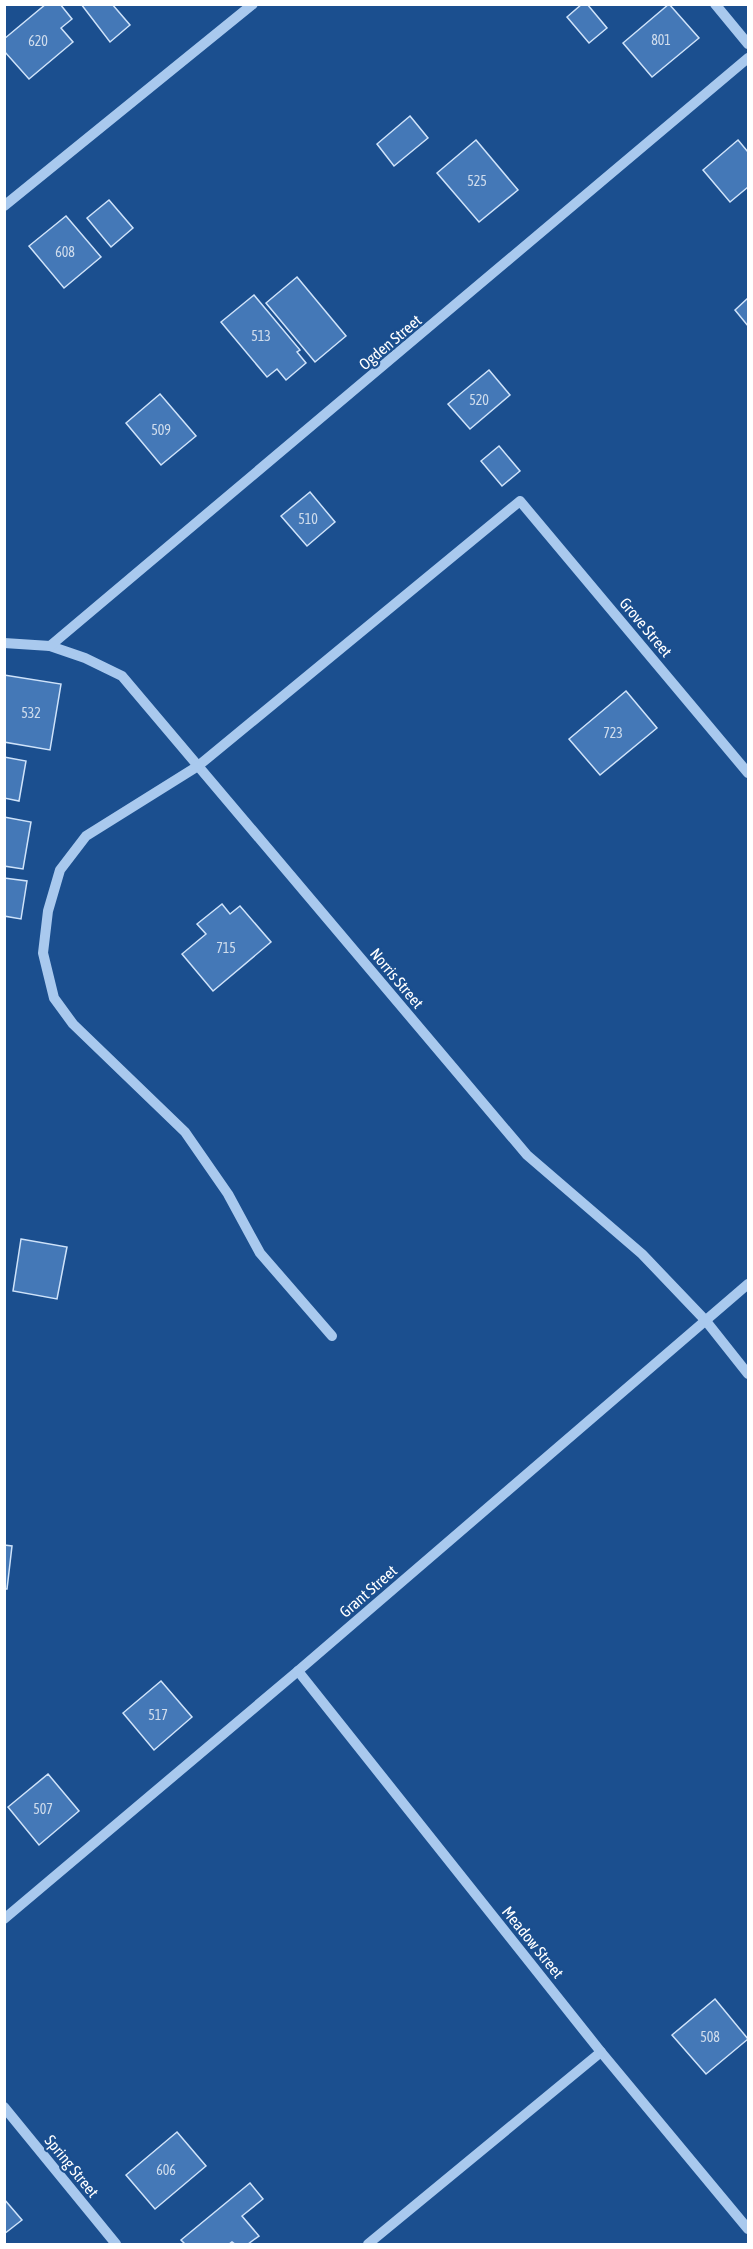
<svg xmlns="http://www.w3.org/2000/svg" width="753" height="2249" font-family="'Asap Condensed',sans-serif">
<rect width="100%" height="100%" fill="#1b4f8f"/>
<g fill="#4478b7" stroke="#cfe3fa" stroke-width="1.5">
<path d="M46,4H60L72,19L61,28L73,42L29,79L4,51V39Z"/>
<path d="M81,4H112L130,25L110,42Z"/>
<path d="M582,4H587L607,28L589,43L567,17Z"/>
<path d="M669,4L699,38L652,77L623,43Z"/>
<path d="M410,116L428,138L394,166L377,144Z"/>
<path d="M476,140L518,190L479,222L437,173Z"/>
<path d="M738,140L748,152V187L730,202L703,170Z"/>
<path d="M109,200L133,228L111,247L87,218Z"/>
<path d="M66,216L101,257L64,288L29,246Z"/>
<path d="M297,277L346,336L315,362L266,303Z"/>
<path d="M254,295L300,350L297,352L306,363L286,380L277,369L267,377L221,322Z"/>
<path d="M748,298V326L735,310Z"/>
<path d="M489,370L510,395L470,429L448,404Z"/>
<path d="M160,394L196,436L161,465L126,423Z"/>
<path d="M499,446L520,471L502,486L481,461Z"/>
<path d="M310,492L335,522L307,546L281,516Z"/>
<path d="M4,675L61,684L50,750L4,742Z"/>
<path d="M626,691L657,728L600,775L569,739Z"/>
<path d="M4,757L26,761L19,801L4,798Z"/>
<path d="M4,817L31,822L23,869L4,866Z"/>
<path d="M4,878L27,881L21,919L4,916Z"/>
<path d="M222,904L230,914L240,906L271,942L213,991L182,954L206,934L197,924Z"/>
<path d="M21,1239L67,1247L57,1299L13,1291Z"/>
<path d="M4,1545L12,1546L7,1589H4Z"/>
<path d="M161,1681L192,1717L154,1750L123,1713Z"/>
<path d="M48,1774L79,1811L39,1845L8,1807Z"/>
<path d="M715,1999L748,2039L706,2074L672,2035Z"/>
<path d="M177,2132L206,2166L155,2209L126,2175Z"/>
<path d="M250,2183L263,2199L242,2216L259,2236L248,2244H235L232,2242L229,2244H185L181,2240Z"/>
<path d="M4,2199L22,2220L4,2234Z"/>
</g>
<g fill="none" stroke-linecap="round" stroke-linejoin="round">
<g stroke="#a9c9ee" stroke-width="10">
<path d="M715,4L748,44"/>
<path d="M4,206L253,4"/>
<path d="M4,643L50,646L85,658L122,676L527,1155L642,1254L706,1321L748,1374"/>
<path d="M50,646L748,58"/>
<path d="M332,1336L260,1253L228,1194L185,1132L73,1024L54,998L43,953L48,911L60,870L86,836L198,766L520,501L748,773"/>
<path d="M298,1671L601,2052L748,2229"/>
<path d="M4,1919L298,1671L748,1284"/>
<path d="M4,2107L116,2244"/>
<path d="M368,2244L601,2052"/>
</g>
</g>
<g text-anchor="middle" stroke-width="4.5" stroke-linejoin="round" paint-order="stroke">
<g font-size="14" fill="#d0dded">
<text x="661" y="45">801</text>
<text x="38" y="46">620</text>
<text x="477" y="186">525</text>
<text x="65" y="257">608</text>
<text x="261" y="341">513</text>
<text x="479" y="405">520</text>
<text x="161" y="435">509</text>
<text x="308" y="524">510</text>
<text x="31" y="718">532</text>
<text x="613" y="738">723</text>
<text x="226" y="953">715</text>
<text x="158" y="1720">517</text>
<text x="43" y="1814">507</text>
<text x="710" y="2042">508</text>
<text x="166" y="2175">606</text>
</g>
<g font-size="16" fill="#fff" stroke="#1b4f8f">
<text transform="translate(390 342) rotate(-40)" y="6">Ogden Street</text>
<text transform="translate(646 627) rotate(50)" y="6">Grove Street</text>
<text transform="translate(397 978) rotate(50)" y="6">Norris Street</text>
<text transform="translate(368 1591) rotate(-41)" y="6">Grant Street</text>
<text transform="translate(533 1942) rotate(51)" y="6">Meadow Street</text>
<text transform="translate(72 2166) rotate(51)" y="6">Spring Street</text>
</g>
</g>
<rect width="753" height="2249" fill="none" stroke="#ffffff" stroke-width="12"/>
</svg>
